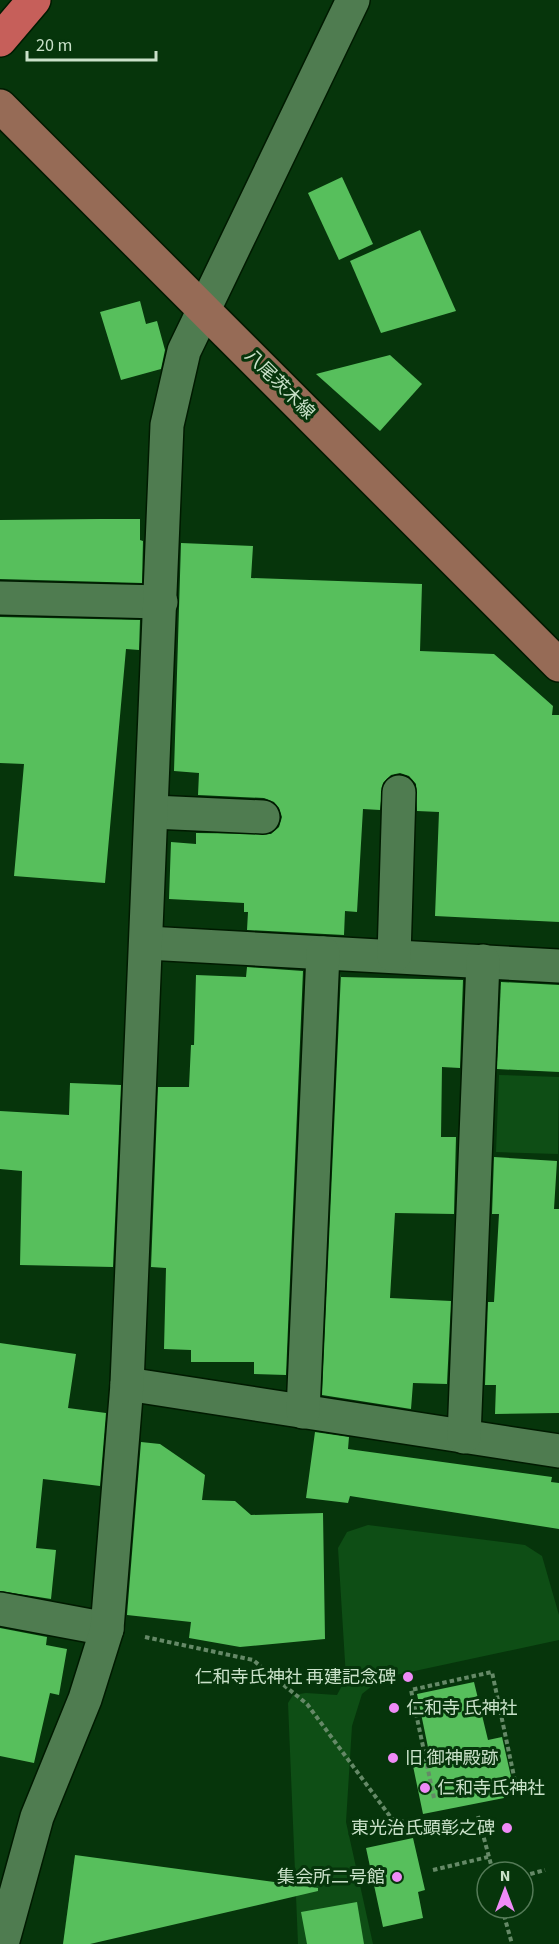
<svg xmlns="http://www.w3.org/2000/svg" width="559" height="1944" font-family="'Source Sans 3','Noto Sans JP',sans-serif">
<rect width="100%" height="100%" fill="#06350b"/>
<g fill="#0e4e15">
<path d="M499,1075L559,1077L558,1154L496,1152Z"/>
<path d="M368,1525L525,1545L542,1556L559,1615V1640L382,1678L362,1694L352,1726L346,1822L373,1944H298L288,1703L293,1695L306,1693L337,1695L346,1678L338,1548L347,1532Z"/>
</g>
<g fill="#57bf5c">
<path d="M342,177L373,244L339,260L308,193Z"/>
<path d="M420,230L456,311L381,333L350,261Z"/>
<path d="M140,301L146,324L157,321L165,350L161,369L121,380L100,312Z"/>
<path d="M390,355L422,384L380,431L316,374Z"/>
<path d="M100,519H140V540L143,541L142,583L0,579V520Z"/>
<path d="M181,543L253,546L251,578L422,584L420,651L494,654L553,706L552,715H559V922L435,916L439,812L417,811L416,784L409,776L400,773L391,775L383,783L380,810L363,809L357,912L345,911L344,935L247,930L248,912H244V903L169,899L171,842L196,844V833L271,834L279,827L282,817L279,808L274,802L264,798L198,795L199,773L174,771Z"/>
<path d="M0,617L140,620L139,650L126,649L105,883L14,876L24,764L0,763Z"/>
<path d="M247,967L303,971L286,1375L254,1374V1362H191V1350L164,1349L166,1268L151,1267L158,1087H189L191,1045H194L196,975L246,977Z"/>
<path d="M341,973V977L463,980L460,1068L442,1067L441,1137H456L454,1214L395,1213L390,1298L451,1301L447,1384L413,1383L411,1409L322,1395Z"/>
<path d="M501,982L559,985V1072L497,1069Z"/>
<path d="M70,1083L121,1085L113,1267L20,1265L22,1171L0,1169V1111L69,1115Z"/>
<path d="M494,1157L557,1161L554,1209H559V1413L495,1414L496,1385H485L488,1302H494L499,1214H492Z"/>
<path d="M0,1343L76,1354L68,1408L106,1413L100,1486L43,1479L36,1548L56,1550L51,1599L0,1591Z"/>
<path d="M315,1432L349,1437L348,1449L552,1477L551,1482L559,1483V1529L350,1496L348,1503L306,1498Z"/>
<path d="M141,1442L160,1444L205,1475L202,1500L235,1501L251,1515L323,1513L325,1639L240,1647L189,1638L191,1622L127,1615Z"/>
<path d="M0,1628L47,1637L46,1645L67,1649L59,1695L50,1693L34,1763L0,1756Z"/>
<path d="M474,1682L488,1740L502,1737L512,1781L501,1784L504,1798L423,1814L413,1766L431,1762L417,1694Z"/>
<path d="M413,1838L425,1890L418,1892L423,1918L383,1927L366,1848Z"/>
<path d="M75,1855L318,1888V1891L90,1944H63Z"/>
<path d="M357,1902L364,1944H307L301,1912Z"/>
</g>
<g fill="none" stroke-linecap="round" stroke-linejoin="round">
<defs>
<g id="minor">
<path d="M0,598L161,602"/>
<path d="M153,812L263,817"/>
<path d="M147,943L559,966"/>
<path d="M394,956L399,792"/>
<path d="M127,1384L559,1451"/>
<path d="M303,1412L323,953"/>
<path d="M464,1437L483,961"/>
<path d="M0,1609L107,1629"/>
<path d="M2,1944L37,1817L85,1699L107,1629L127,1384L167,425L184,351L353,0"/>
</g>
<path id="major" d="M0,106L559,665"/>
<path id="highway" d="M0,40L34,0"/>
</defs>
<use href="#minor" stroke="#001a00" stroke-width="36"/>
<use href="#major" stroke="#001a00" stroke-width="36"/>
<use href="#highway" stroke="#001a00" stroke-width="36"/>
<g stroke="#658967" stroke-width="4" stroke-dasharray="4.5 3" stroke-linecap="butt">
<path d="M145,1637L253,1660L307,1704L392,1819L453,1832"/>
<path d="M434,1798L411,1690L492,1672L515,1781"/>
<path d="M478,1816L493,1872"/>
<path d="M433,1870L488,1857"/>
<path d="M523,1876L545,1870"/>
<path d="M502,1908L512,1944"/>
</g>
<use href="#minor" stroke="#4f7c50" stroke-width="33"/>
<use href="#major" stroke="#966b56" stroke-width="33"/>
<use href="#highway" stroke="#c65f5a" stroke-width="33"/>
</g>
<g fill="#ef8bf7" stroke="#06350b" stroke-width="2">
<circle cx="408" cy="1677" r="6"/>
<circle cx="394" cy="1708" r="6"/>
<circle cx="393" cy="1758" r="6"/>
<circle cx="425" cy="1788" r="6"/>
<circle cx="507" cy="1828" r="6"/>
<circle cx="397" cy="1877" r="6"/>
</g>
<g text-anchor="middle" stroke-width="6" stroke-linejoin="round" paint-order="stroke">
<g font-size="18" fill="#c9e1c9" stroke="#06350b">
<text transform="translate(280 384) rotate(45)" y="6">八尾茨木線</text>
</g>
<g font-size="18" fill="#c9e1c9" stroke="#06350b" text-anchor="end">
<text x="396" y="1683">仁和寺氏神社 再建記念碑</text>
<text x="406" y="1714" text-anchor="start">仁和寺 氏神社</text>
<text x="405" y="1764" text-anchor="start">旧 御神殿跡</text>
<text x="437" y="1794" text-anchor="start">仁和寺氏神社</text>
<text x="495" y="1834">東光治氏顕彰之碑</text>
<text x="385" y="1883">集会所二号館</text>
</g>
</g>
<g transform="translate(505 1890)"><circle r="28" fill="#06350b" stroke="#547a57" stroke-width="1.5"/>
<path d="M0-4.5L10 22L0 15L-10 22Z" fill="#ef8bf7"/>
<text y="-9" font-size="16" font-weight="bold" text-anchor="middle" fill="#c9e1c9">N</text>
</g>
<path d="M27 51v9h129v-9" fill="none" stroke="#c9e1c9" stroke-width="3"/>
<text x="36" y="51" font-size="18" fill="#c9e1c9" stroke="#06350b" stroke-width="4.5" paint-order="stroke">20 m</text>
</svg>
